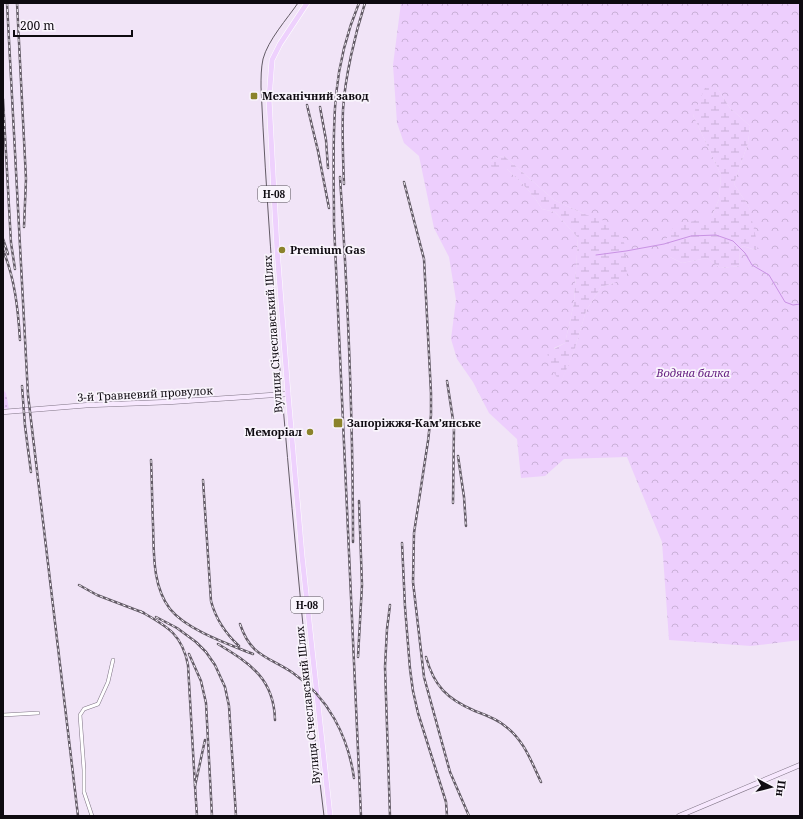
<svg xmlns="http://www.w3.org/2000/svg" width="803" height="819" font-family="'Noto Serif',serif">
<defs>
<pattern id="forest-crowns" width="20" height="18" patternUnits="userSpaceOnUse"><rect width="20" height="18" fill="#edcefd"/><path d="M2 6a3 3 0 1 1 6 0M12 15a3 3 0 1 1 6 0" fill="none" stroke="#cab0d8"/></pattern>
<pattern id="wetland-marsh" width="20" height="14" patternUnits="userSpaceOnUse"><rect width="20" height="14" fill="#edcefd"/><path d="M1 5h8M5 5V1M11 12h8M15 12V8" fill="none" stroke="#cab0d8"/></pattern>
<pattern id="park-dots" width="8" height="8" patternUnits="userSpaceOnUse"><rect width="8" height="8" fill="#edcefd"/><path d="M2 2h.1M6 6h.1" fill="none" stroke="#cab0d8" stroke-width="1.8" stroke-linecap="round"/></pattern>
</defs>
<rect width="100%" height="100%" fill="#f1e4f7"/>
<path fill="url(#forest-crowns)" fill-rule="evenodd" d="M401,3H800V640L751,646L669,640L662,542L627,457L564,459L545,476L521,478L517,439L489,413L473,382L457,359L451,339L456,300L449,257L434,228L419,156L404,143L397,123L393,65ZM716,86L730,108L750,126L748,143L734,184L749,207L755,250L743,246L739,250L740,266L720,268L707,258L682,263L670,257L712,216L719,199L721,175L693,115ZM504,156L554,200L584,214L614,283L601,287L586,311L575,348L561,382L554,348L565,343L574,303L578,238L555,212L542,209C533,193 520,181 507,169H499L491,162L499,157Z"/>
<g fill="url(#wetland-marsh)">
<path d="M716,86L730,108L750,126L748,143L734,184L749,207L758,247L756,250L743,246L739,250L740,266L720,268L707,258L682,263L670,257L666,239L674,226L712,216L719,199L721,175L693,115L705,88Z"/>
<path d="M504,156L554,200L584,214L620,226L626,251L627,277L614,283L601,287L586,311L575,348L561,383L552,370L547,353L565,343L574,303L578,238L555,212L542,209C533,193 520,181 507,169H493L491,166V162L499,157Z"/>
</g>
<path fill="url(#park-dots)" d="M3,390L6,393L9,409L3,408Z"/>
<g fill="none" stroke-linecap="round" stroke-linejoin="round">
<path stroke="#c992e4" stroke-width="1" d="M596,255L626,251L664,244L691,236L716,235L733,241L745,253L752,265L769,275L785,302L793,305L800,304"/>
<defs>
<g id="street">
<path d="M3,715L38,713"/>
<path d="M92,816L84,792V770L80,715L84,709L98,704L108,682L113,660"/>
</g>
<g id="secondary">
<path d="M3,412L89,405L169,402L288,394"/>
<path d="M679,816L800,765"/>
</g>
<path id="primary" d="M307,3L280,44L272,60L269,99L277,249L288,394L302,556L330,816"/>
</defs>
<use href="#street" stroke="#7f7485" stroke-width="4"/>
<use href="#secondary" stroke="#7f7485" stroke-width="5.5"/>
<use href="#primary" stroke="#fff" stroke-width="6"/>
<use href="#street" stroke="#fff" stroke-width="3"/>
<use href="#secondary" stroke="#f7e8fe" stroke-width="4.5"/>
<use href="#primary" stroke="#eed1fd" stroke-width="5"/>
<path stroke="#635b66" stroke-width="1" d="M298,3C287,19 268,40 263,59C261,68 261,78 261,87C266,194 274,300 283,406C295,543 307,680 324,816"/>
<defs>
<g id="rail">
<path d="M7,3L28,395L78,816"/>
<path d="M17,3L26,179L24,227"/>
<path d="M359,3C347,32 339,64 336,95C332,138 334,181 334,224L361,816"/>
<path d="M3,99L11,243L15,269"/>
<path d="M307,105L318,151L329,208"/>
<path d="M320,107L326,140L328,168"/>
<path d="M340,177C348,298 353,420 353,542"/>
<path d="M404,182L424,259L431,393V415L428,441L414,533L413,582L424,677L450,772L469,816"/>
<path d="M344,184C343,159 342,135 343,110C345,77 355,34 365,3"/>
<path d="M3,239L8,254"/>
<path d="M3,250C15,279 18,309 20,340"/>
<path d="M447,381L454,426L453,503"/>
<path d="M22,386L25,426L31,472"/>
<path d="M458,456L464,497L466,526"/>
<path d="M151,460C152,481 152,502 153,524C154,552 152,586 170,609C187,630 228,644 253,654"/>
<path d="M203,480L211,601C216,620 225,633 239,646"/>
<path d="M402,543L405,607L410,669L413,691L418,713L446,802L447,816"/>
<path d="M79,585L97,595L144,613"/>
<path d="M390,605L387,629L385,667L390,816"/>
<path d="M140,611C166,626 182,633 188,665L195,786"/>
<path d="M156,617L177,628L196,642L206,652L215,665L225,687L229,706L236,816"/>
<path d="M240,624C251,657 268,656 293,673C328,697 348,736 354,778"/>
<path d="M218,644C251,664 274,679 275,720"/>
<path d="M189,654L201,681L206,703L212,816"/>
<path d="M358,657L362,585L359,501"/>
<path d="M426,657C434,686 447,699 475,711C486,715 497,719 505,726C524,740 531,761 541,782"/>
<path d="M197,816L195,786L205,740"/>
</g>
</defs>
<use href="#rail" stroke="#635b66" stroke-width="2.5"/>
<use href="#rail" stroke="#f9f4fc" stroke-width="1" stroke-dasharray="3" stroke-linecap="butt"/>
</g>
<g fill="#8b832b" stroke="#f9f4fc" stroke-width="1.5">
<rect x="250" y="92" width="8" height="8" rx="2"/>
<circle cx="282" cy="250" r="4"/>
<rect x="333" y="418" width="10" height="10" rx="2"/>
<circle cx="310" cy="432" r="4"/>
</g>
<g text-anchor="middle" stroke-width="3.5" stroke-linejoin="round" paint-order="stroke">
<g fill="#f9f4fc" stroke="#545057" stroke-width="1">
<rect x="258" y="186" width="32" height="16" rx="3"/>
<rect x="291" y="597" width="32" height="16" rx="3"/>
</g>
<g font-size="10" font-weight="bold" fill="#0e0a10">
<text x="274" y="198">Н-08</text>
<text x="307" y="609">Н-08</text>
</g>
<g font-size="11" font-weight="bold" fill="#0e0a10" stroke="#f9f4fc" text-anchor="start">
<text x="262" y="100">Механічний завод</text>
<text x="290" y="254">Premium Gas</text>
<text x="347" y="427">Запоріжжя-Кам’янське</text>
<text x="302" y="436" text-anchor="end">Меморіал</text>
</g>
<g font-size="11" fill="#0e0a10" stroke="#f9f4fc">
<text transform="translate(273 334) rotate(-94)" y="4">Вулиця Січеславський Шлях</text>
<text transform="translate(145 394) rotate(-3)" y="4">3-й Травневий провулок</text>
<text transform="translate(308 705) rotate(-96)" y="4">Вулиця Січеславський Шлях</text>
</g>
<g font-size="11" font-style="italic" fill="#651f80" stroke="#f9f4fc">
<text x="693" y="377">Водяна балка</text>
</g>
</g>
<rect width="803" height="819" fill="none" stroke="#0e0a10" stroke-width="8"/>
<g transform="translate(771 787) rotate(97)" stroke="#f9f4fc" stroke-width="3" paint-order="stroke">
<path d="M0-3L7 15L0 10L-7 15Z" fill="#0e0a10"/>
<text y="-6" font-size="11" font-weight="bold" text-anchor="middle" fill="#0e0a10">Пн</text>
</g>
<path d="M14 30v6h118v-6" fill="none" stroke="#0e0a10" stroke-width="2"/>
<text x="20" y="30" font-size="12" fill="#0e0a10" stroke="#f9f4fc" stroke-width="3" paint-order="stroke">200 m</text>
</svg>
